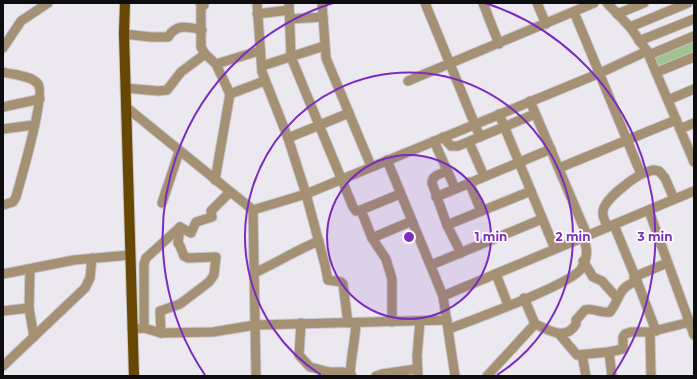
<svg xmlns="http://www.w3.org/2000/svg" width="697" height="379" font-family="Montserrat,sans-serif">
<rect width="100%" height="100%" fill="#ebe9ef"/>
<path fill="#a0c390" d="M694,37V55L658,69L651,54Z"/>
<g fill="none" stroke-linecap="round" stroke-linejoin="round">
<defs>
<g id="minor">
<path d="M200,3L204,5L201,8V47L205,54L216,64L230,94L215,180"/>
<path d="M257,3L262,72L288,138L306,194L325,265L328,280L341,282L343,284L348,323"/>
<path d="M289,3L291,57L353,207L356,211L361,210L400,194"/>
<path d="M322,3L326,58L371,166"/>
<path d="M425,3L480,137"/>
<path d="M483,3L499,44"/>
<path d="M537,3L546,24"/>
<path d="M607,3L630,27L647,51"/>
<path d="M574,12L641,174L653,170L659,171L665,178L674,199"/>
<path d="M257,14L289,10"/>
<path d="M617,14L644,3"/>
<path d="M290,19L323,17"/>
<path d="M630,27L688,3"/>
<path d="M124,34L151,37H168C177,23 188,27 202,30"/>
<path d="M639,41L694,19"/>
<path d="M3,48L21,21L48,3"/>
<path d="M649,55L694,36"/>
<path d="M216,64L259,51"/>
<path d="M262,66L324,46"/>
<path d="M3,72C13,75 31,75 38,84C46,94 21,179 16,197L13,202L3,205"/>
<path d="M657,72L694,57"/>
<path d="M408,81L594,3"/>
<path d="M125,88L158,91L167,90L181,72L205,54"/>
<path d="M230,94L264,81"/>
<path d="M668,100L694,89"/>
<path d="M530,101L587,235"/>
<path d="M3,107L40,99"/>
<path d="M126,107L253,210L306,194L600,73L647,51L694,162"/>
<path d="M499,114L555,249"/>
<path d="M3,129L34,125"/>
<path d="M680,129L694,123"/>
<path d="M443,137L451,146H458L535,114"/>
<path d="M288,138L349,113"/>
<path d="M434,141L455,188"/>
<path d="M469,142L484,176"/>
<path d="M387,160L443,296L455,376"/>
<path d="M559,168L676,120"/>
<path d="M447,171C441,174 432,175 432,183L447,225L461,253"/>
<path d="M469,182L481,211"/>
<path d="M436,197L551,149"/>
<path d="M162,203L179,152"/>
<path d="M253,210L256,376"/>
<path d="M361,210L372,238L386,259L392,279V322"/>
<path d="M649,211L694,335"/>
<path d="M447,225L531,191"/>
<path d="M614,225L637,281"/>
<path d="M608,227C606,223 602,217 603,212C603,200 631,180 641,174"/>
<path d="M372,238L412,221"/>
<path d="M583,261L593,277L602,281L617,298"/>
<path d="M431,265L542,219"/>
<path d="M30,269L29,308L34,337"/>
<path d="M254,273C277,263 296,250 319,241"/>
<path d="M3,274L74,260L130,255"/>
<path d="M496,274L508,305"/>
<path d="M634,277L667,263"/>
<path d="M443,296L694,191"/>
<path d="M3,311L29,308"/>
<path d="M301,323L299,355L310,367L329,372"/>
<path d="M535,324C550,331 566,341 576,324V320L585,310C593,307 601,314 610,312C621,298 617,288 637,281L656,331"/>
<path d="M144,328V264L146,258L180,227L191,233L196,222L212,217L211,211L230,192"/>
<path d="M132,329L144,328L161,333L160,311L180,304L209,282L214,275L216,257L188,258L184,256L180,246L178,243L180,227"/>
<path d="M449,329C472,320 570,285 581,269C588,258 588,250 583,237"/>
<path d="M650,332L651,376"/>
<path d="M161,333L213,332L255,325L447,320"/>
<path d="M560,335L577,355L609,352"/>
<path d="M582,355L586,376"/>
<path d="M3,366L85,288L90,278L92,258"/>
<path d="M329,376V372H343L350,375"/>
<path d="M352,376L350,375C351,357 355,341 356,323"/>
<path d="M376,376L382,374L416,369"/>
<path d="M418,376L417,356L420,321"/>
<path d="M487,376L535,324L524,298"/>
<path d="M612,376L609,352L623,349V337L625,334L631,332H650L690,322"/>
</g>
<path id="major" d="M125,3L124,34L134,376"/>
</defs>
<use href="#minor" stroke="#c7c6cb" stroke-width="11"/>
<use href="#major" stroke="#c7c6cb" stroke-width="12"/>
<use href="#minor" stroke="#a49174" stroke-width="9"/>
<use href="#major" stroke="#684703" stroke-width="10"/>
</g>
<circle cx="409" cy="237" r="82" fill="#7b2cbf" fill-opacity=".12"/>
<g fill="none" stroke="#7b2cbf" stroke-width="2">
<circle cx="409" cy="237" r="82"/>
<path d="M321 375A164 164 0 1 1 497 375"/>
<path d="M205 375A246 246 0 0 1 333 3M485 3A246 246 0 0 1 613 375"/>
</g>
<circle cx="409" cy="237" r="6" fill="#7b2cbf" stroke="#fff" stroke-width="2"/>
<g font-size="12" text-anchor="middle" font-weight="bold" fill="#7b2cbf" stroke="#fff" stroke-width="3.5" stroke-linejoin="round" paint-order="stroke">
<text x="491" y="241">1 min</text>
<text x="573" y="241">2 min</text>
<text x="655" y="241">3 min</text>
</g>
<rect width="697" height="379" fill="none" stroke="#0d0c0e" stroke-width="8"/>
</svg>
